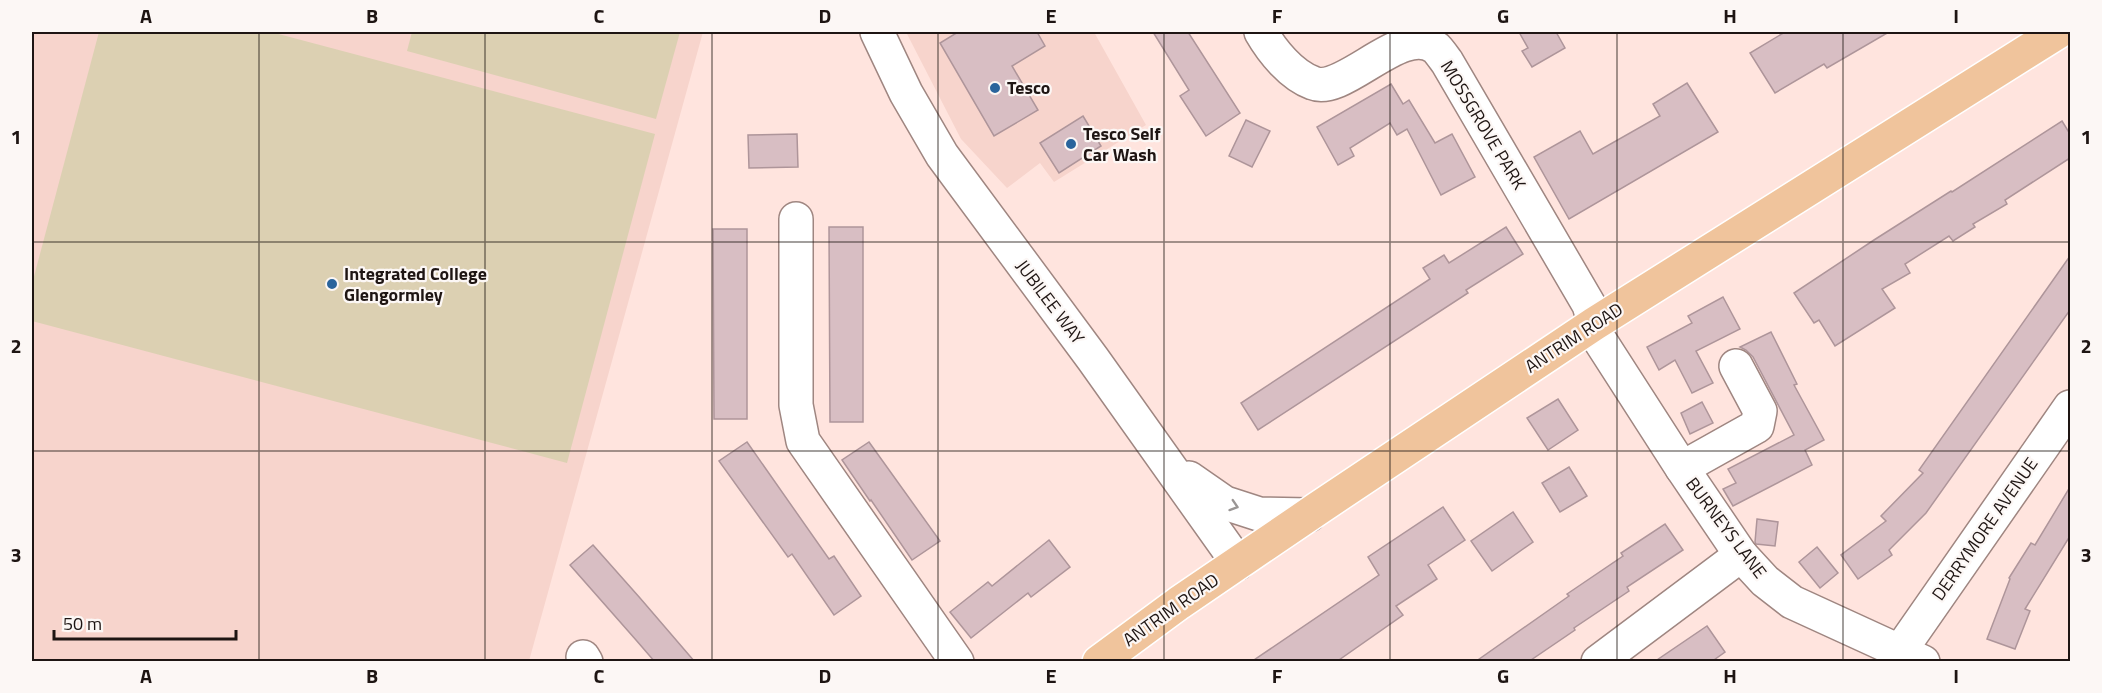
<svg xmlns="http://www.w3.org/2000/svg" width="2102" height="693" font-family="'Titillium Web',sans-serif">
<rect width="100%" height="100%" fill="#ffe4de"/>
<g fill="#f7d4cc">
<path d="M32,32H703L529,661H32Z"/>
<path d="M906,32H1094L1146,125L1054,182L1040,163L1007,188L961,139Z"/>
</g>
<g fill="#dcd0b2">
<path d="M99,32H271L655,134L567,463L32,321V284Z"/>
<path d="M412,32H680L656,119L407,51Z"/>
</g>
<g fill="#d8bec3" stroke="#ae959a" stroke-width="1.5">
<path d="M958,32H1037L1045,46L1012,66L1038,110L994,136L940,43Z"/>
<path d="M1153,32H1188L1240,113L1206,136L1180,96L1189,90Z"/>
<path d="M1519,32H1556L1565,48L1532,67L1522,51L1528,48Z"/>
<path d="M1785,32H1889L1827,68L1824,64L1775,93L1750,53Z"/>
<path d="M1687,83L1718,132L1569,219L1534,157L1580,131L1593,154L1660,116L1653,104Z"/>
<path d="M1391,84L1403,104L1409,100L1435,143L1452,134L1475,177L1441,195L1407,129L1397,135L1390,123L1350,148L1354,156L1338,165L1317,127Z"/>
<path d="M1083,116L1101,146L1059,173L1040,143Z"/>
<path d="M1246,120L1270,131L1252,167L1229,156Z"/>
<path d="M2062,121L2070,134V158L2005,200L2007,204L1973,224L1975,227L1953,241L1949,236L1905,264L1910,273L1882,289L1895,308L1835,346L1819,320L1814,323L1794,293L1874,240L1951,191L1952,192Z"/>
<path d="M797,134L798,167L749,168L748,135Z"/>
<path d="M829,227H863V422H830Z"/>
<path d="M1506,227L1523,254L1466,290L1468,293L1258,430L1241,403L1430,279L1423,268L1444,255L1449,263Z"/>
<path d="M713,229H747V419H714Z"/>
<path d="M2070,256V310L1926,513L1889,550L1892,555L1858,579L1841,555L1886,521L1881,516L1923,473L1919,470Z"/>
<path d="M1723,297L1740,329L1696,351L1713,383L1692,393L1675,360L1659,370L1647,347L1692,323L1688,316Z"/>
<path d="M1771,332L1797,384L1794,385L1824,440L1805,450L1812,465L1733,506L1723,489L1736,483L1728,469L1794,435L1753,357L1746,350L1740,347Z"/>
<path d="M1558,399L1578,430L1548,450L1527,418Z"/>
<path d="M1702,402L1713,423L1690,434L1681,413Z"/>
<path d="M747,442L829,559L834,556L861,596L834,615L792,554L788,557L719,461Z"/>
<path d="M869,442L940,541L912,560L871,500L870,501L842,460Z"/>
<path d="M1569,467L1587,496L1560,512L1542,483Z"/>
<path d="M2070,487V536L2025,609L2030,611L2015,649L1987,639L2010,579L2009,578L2031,543L2035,545Z"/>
<path d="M1443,507L1465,540L1428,565L1437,579L1396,606L1403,615L1336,662H1251L1379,575L1368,557Z"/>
<path d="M1513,512L1533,542L1492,571L1471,541Z"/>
<path d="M1757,519L1778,522L1775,546L1756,544L1755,542Z"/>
<path d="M1665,524L1683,550L1627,587L1629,591L1574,628L1575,630L1528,662H1475L1569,596L1567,594L1623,556L1621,553Z"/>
<path d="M1049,540L1070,567L1031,597L1028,593L971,638L950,612L988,582L992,586Z"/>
<path d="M593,545L640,598L695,662H655L636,640L570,565Z"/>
<path d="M1817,547L1838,573L1820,588L1799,562Z"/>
<path d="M1707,626L1725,652L1711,662H1654Z"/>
</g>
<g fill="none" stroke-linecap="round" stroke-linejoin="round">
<defs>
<g id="minor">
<path d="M877,32L906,93L942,155L1093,359L1238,563"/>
<path d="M1261,32C1272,51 1291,75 1313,83C1344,96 1403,21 1436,48C1440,52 1444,58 1447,62L1589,305L1599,339L1682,468L1741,555L1765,581L1792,602L1923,662"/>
<path d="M796,219V405L803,441L957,662"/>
<path d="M1682,468L1757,426L1760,411L1736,366"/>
<path d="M1189,478L1225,503L1259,514L1309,515"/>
<path d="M1900,651L2070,407"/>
<path d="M583,657L586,662"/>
<path d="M1598,662L1741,555"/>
</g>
<path id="major" d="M1099,662L1179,603L1317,509L1594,324L2058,32"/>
</defs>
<use href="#minor" stroke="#9f8681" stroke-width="36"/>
<use href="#major" stroke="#fff" stroke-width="36"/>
<use href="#minor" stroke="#fff" stroke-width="33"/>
<use href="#major" stroke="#f0c49c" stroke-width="33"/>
</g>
<defs><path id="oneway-chevron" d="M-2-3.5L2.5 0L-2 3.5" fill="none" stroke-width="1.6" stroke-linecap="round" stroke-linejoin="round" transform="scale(1.5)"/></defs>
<use stroke="#9a9695" href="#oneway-chevron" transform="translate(1234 506) rotate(18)"/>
<path fill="none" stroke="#1e1513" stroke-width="1.5" stroke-opacity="0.55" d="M259,32V662M485,32V662M712,32V662M938,32V662M1164,32V662M1390,32V662M1617,32V662M1843,32V662M32,242H2070M32,451H2070"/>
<g fill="#2a649c" stroke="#fcf7f5" stroke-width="2">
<circle cx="995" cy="88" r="6"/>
<circle cx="1071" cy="144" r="6"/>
<circle cx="332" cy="284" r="6"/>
</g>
<g text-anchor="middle" stroke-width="4.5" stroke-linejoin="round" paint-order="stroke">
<g font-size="18" font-weight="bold" fill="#1e1513" stroke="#fcf7f5" text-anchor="start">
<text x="1007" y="94">Tesco</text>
<text x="1083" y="140">Tesco Self<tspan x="1083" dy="21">Car Wash</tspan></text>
<text x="344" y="280">Integrated College<tspan x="344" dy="21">Glengormley</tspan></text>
</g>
<g font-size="18" fill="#1e1513" stroke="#fcf7f5">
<text transform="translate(1483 125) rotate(59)" y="6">MOSSGROVE PARK</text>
<text transform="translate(1050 302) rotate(53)" y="6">JUBILEE WAY</text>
<text transform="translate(1574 338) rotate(-33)" y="6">ANTRIM ROAD</text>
<text transform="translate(1726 528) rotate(53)" y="6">BURNEYS LANE</text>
<text transform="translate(1985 529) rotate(-55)" y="6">DERRYMORE AVENUE</text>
<text transform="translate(1171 610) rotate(-35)" y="6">ANTRIM ROAD</text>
</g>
</g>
<rect width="2102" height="693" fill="none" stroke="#fcf7f5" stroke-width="66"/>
<path d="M54 630v9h182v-9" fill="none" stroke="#1e1513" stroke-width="3"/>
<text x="63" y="630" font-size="18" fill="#1e1513" stroke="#fcf7f5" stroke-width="4.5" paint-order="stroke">50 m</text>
<rect x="33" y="33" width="2036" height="627" fill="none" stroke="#1e1513" stroke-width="2"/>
<g font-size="20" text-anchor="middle" font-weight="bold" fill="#1e1513">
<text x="146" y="23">A</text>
<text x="372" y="23">B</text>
<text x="599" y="23">C</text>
<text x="825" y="23">D</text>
<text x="1051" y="23">E</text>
<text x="1277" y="23">F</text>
<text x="1503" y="23">G</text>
<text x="1730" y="23">H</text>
<text x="1956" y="23">I</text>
<text x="16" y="144">1</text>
<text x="2086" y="144">1</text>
<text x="16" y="353">2</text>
<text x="2086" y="353">2</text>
<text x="16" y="562">3</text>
<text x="2086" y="562">3</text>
<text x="146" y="683">A</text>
<text x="372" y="683">B</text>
<text x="599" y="683">C</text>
<text x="825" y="683">D</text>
<text x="1051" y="683">E</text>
<text x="1277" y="683">F</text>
<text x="1503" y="683">G</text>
<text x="1730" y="683">H</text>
<text x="1956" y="683">I</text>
</g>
</svg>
